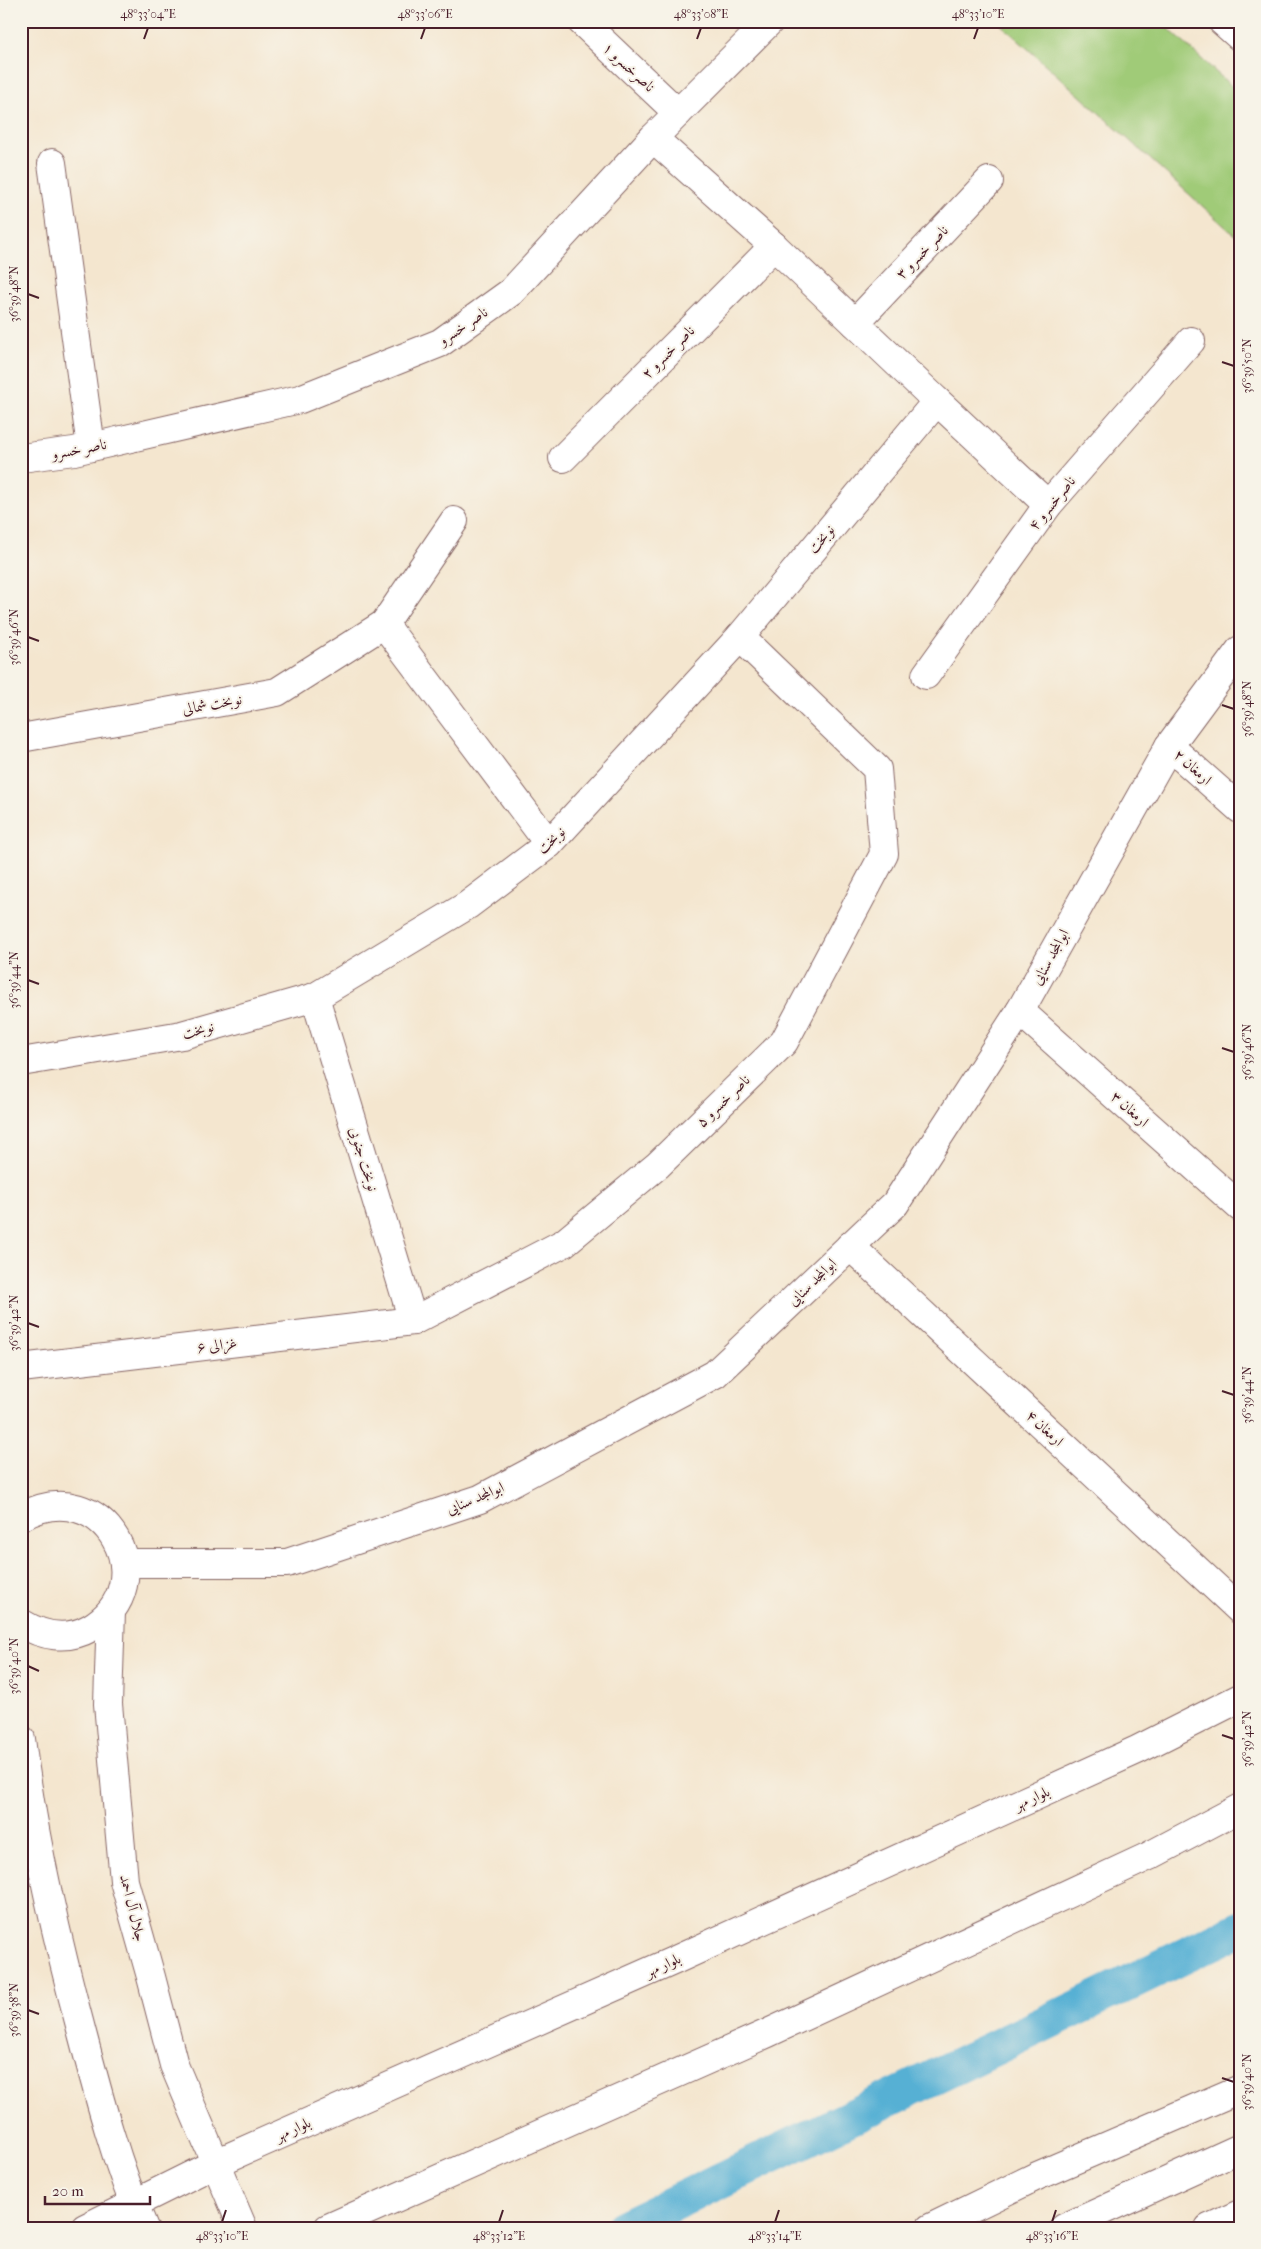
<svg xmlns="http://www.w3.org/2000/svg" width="1261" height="2249" font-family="'IM FELL French Canon',Amiri,serif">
<rect width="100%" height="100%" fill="#f7f3e8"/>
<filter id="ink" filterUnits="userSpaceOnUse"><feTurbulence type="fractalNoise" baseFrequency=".02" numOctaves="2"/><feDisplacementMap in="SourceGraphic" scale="10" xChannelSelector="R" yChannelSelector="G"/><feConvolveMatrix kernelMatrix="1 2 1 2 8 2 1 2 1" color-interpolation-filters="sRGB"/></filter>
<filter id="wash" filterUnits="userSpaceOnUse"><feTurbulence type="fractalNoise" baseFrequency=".0096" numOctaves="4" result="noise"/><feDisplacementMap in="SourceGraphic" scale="20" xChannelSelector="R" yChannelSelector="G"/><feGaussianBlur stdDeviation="1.12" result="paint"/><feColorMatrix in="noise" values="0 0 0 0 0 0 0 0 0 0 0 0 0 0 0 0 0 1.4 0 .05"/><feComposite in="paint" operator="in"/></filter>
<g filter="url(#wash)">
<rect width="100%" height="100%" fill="#f4e6cf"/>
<path fill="#a0cb78" stroke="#757552" d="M997,21H1160L1240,94V240Z"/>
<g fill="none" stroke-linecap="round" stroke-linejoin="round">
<path stroke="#57b0d4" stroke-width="36" d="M622,2228L1240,1929"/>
</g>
</g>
<g filter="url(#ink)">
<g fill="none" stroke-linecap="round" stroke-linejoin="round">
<defs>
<g id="minor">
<path d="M581,21L678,113"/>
<path d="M52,163L91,447"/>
<path d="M855,323L989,181"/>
<path d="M937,401L1048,505"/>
<path d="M563,458L774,246"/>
<path d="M384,624L549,844"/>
<path d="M926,675L1048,505L1191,341"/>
<path d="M21,738L277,692L384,624L454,521"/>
<path d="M1169,746L1240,809"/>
<path d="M315,997L413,1321"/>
<path d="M1020,1011L1240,1207"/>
<path d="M850,1246L1240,1610"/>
<path d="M21,1368L413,1321L564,1243L658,1165L784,1042L884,854L877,769L740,637"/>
<path d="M1209,2228L1240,2214"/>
</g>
<g id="tertiary">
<path d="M21,458L74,451L300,399L440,343L511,292L653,138L770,21"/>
<path d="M21,1062L182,1035L315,997L468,905L549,844L740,637L937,401L774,246L653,138"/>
<path d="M930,2228L1037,2176L1240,2089"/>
<path d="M1064,2228L1240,2148"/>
</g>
<g id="secondary">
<path d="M1222,21L1240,37"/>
<path d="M21,1517C104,1470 166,1584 90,1628C67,1641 42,1636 21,1623"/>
<path d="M124,1563H287L480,1499L715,1374L895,1204L1020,1011L1169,746L1240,650"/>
<path d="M111,1611L108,1704L124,1881L151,1977L174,2065L243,2228"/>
<path d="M21,1739C33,1838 56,1936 82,2033C99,2098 117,2166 144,2228"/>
<path d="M85,2228L216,2163L673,1961L1137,1750L1240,1698"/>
<path d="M328,2228L768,2033L1149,1856L1240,1808"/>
</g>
</defs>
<use href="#minor" stroke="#866564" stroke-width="30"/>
<use href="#tertiary" stroke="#866564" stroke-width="30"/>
<use href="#secondary" stroke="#866564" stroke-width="30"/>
<use href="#minor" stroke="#fff" stroke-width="28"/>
<use href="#tertiary" stroke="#fff" stroke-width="28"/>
<use href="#secondary" stroke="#fff" stroke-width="28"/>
</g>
</g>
<path fill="none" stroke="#4a1f2b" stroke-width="2" d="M144,39L148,28M421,39L425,28M697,39L701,28M974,39L978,28M28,294L39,298M1222,362L1234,366M28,637L39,641M1222,705L1234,709M28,980L39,984M1222,1048L1234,1052M28,1323L39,1327M1222,1391L1234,1395M28,1666L39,1671M1222,1735L1234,1739M28,2010L39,2014M1222,2078L1234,2082M222,2222L226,2210M499,2222L503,2210M775,2222L779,2210M1052,2222L1056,2210"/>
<g text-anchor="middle" stroke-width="4" stroke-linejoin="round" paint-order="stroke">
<g font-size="15" fill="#4a1f2b" stroke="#f7f3e8">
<text transform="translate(629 67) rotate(43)" y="5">ناصرخسرو ۱</text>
<text transform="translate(922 252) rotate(-46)" y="5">ناصر خسرو ۳</text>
<text transform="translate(463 326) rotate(-34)" y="5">ناصر خسرو</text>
<text transform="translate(668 352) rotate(-45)" y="5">ناصر خسرو ۲</text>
<text transform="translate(79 449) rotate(-11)" y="5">ناصر خسرو</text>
<text transform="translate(1052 503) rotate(-51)" y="5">ناصرخسرو ۴</text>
<text transform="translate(821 539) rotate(-50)" y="5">نوبخت</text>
<text transform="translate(212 704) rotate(-10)" y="5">نوبخت شمالی</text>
<text transform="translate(1193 767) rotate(42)" y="5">ارمغان ۲</text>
<text transform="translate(551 840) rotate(-43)" y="5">نوبخت</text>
<text transform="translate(1050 957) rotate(-61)" y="5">ابوالمجد سنایی</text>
<text transform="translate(198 1030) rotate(-15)" y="5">نوبخت</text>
<text transform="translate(723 1101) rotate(-44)" y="5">ناصر خسرو ۵</text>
<text transform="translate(1130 1109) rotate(42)" y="5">ارمغان ۳</text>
<text transform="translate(364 1159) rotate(73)" y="5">نوبخت جنوبی</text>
<text transform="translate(812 1282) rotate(-44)" y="5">ابوالمجد سنایی</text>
<text transform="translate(217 1345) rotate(-7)" y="5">غزالی ۶</text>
<text transform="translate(1045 1428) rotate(43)" y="5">ارمغان ۴</text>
<text transform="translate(475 1498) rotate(-23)" y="5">ابوالمجد سنایی</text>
<text transform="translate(1032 1798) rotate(-24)" y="5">بلوار مهر</text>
<text transform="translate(133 1908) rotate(76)" y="5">جلال آل احمد</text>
<text transform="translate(663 1965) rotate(-24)" y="5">بلوار مهر</text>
<text transform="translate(293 2129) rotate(-24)" y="5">بلوار مهر</text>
</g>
</g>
<rect width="1261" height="2249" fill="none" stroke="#f7f3e8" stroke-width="55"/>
<path d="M45 2196v8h105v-8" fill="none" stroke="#4a1f2b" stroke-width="2.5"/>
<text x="52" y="2196" font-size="15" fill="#4a1f2b" stroke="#f7f3e8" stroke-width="4" paint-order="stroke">20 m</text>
<rect x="28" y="28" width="1206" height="2194" fill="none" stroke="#4a1f2b" stroke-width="2"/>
<g font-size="12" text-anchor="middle" fill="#4a1f2b">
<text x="148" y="18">48°33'04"E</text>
<text x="425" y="18">48°33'06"E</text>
<text x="701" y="18">48°33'08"E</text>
<text x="978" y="18">48°33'10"E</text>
<text transform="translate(14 294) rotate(-90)" y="4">36°39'48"N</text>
<text transform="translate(1247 366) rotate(-90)" y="4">36°39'50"N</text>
<text transform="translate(14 637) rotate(-90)" y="4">36°39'46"N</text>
<text transform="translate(1247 709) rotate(-90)" y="4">36°39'48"N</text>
<text transform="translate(14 980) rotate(-90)" y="4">36°39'44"N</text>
<text transform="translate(1247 1052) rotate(-90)" y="4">36°39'46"N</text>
<text transform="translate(14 1323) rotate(-90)" y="4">36°39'42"N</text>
<text transform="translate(1247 1395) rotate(-90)" y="4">36°39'44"N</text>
<text transform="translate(14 1666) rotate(-90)" y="4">36°39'40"N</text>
<text transform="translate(1247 1739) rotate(-90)" y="4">36°39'42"N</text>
<text transform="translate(14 2010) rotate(-90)" y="4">36°39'38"N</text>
<text transform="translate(1247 2082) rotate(-90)" y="4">36°39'40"N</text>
<text x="222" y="2240">48°33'10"E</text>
<text x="499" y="2240">48°33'12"E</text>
<text x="775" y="2240">48°33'14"E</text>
<text x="1052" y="2240">48°33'16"E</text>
</g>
</svg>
